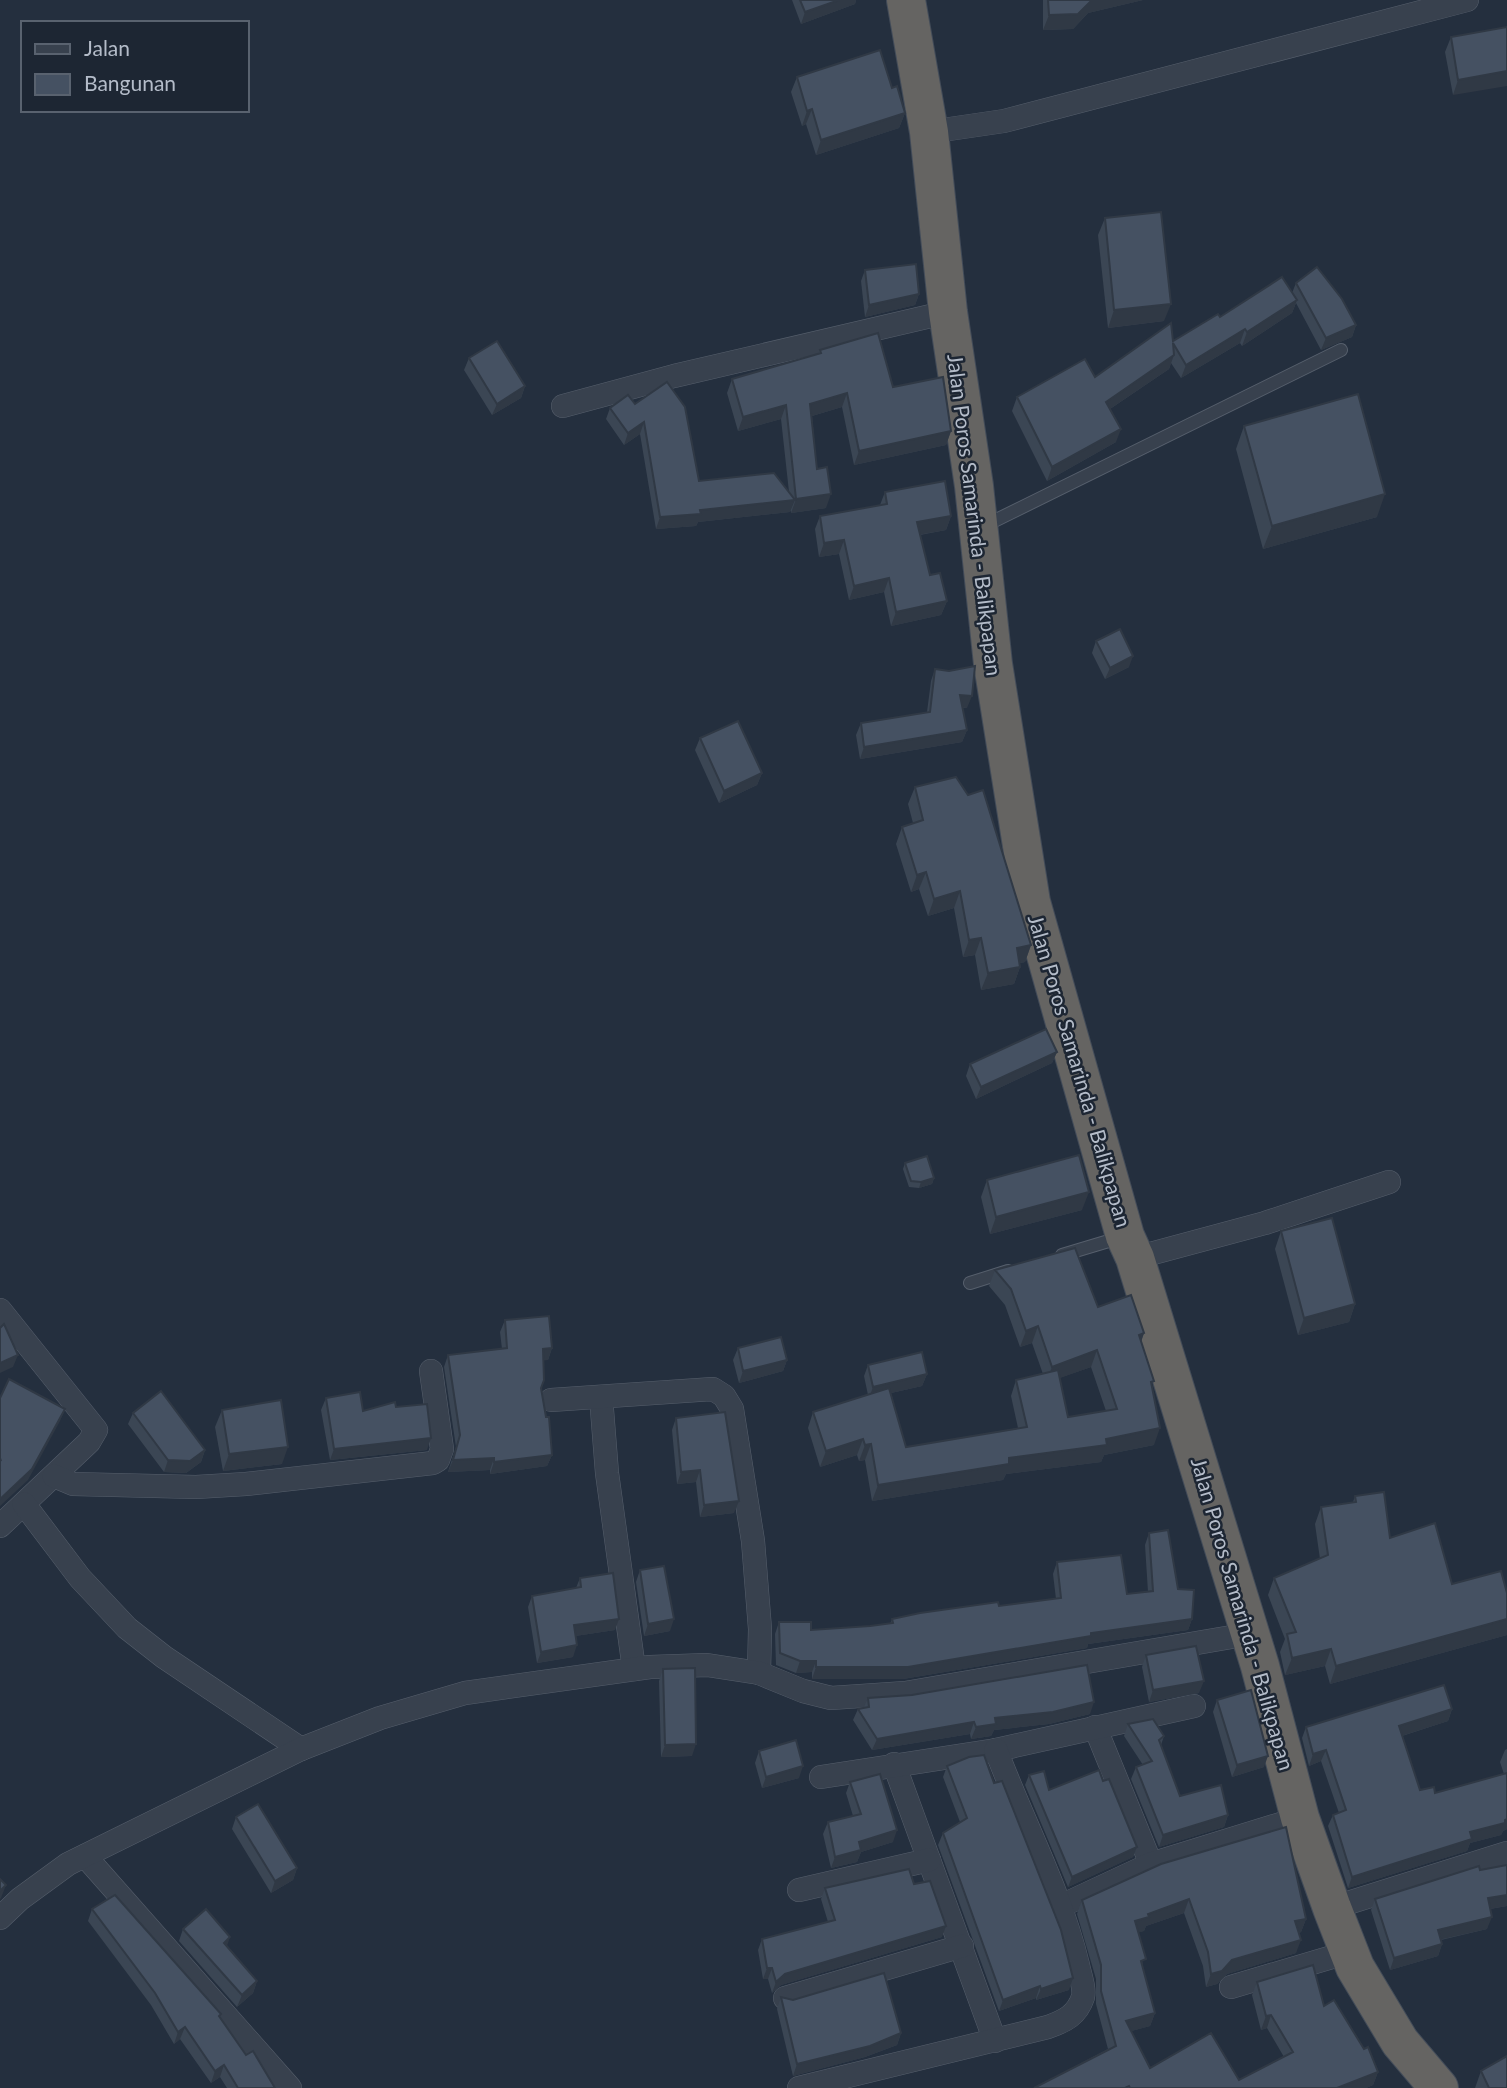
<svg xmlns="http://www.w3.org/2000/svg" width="1507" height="2088" font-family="Lato,sans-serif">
<rect width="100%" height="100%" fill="#242f3e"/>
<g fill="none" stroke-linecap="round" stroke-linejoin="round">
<defs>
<g id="service">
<path d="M982,527L1341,350"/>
<path d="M1062,1255L1122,1237"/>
<path d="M970,1283L1008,1271"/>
</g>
<g id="minor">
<path d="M929,132L1004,121L1467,0"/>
<path d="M563,406L674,376L948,312"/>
<path d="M1135,1258L1265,1223L1389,1182"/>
<path d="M0,1310L96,1430L89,1442L0,1526"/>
<path d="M601,1397L607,1473L634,1669"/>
<path d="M551,1400L713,1389L724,1396L732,1409L753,1541L760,1629L759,1673"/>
<path d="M54,1476L73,1484L196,1487L246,1484L433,1463L438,1460L442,1449L431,1371"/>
<path d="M24,1504L80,1578L127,1628L164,1657L301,1749"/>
<path d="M1095,1727L1151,1864"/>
<path d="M894,1764L995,2041"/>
<path d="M821,1777L996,1750L1194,1706"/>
<path d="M85,1856L290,2088"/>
<path d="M799,1890L929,1860"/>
<path d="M1061,1906L1151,1864L1300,1818"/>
<path d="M1332,1908L1507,1853"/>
<path d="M0,1918L20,1899L68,1864L301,1749L380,1718L465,1693L650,1667L707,1665L759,1673L803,1691L831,1698L905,1693L1249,1634"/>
<path d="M1231,1987L1349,1952"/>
<path d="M785,1998L962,1946"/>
<path d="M799,2088L1048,2027C1065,2021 1077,2015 1083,1997C1085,1988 1080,1975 1078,1965C1060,1890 1023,1822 996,1750"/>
</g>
<path id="trunk" d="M906,0L929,132L948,312L974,486L993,664L1031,902L1125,1236L1135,1258L1260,1666L1300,1818L1332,1908L1355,1967L1400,2042L1439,2088"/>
</defs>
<use href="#service" stroke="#565f6c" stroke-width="14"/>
<use href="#minor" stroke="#565f6c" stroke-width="24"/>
<use href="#trunk" stroke="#434c59" stroke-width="40"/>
<use href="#service" stroke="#38414e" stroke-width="12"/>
<use href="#minor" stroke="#38414e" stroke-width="23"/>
<use href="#trunk" stroke="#656462" stroke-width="38"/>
</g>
<g fill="#3b4654" fill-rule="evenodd">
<path d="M792,0H856L855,4L801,24Z"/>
<path d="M1043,0H1143L1088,13L1073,29L1043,30Z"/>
<path d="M1507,27L1453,95L1445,52L1451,37Z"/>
<path d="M797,77L892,88L905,113L899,128L816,155L806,124L802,126L791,92Z"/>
<path d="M1105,218L1164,321L1108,328L1098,235Z"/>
<path d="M865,270L919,294L915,305L865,317L861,281Z"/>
<path d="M1296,283L1356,325L1352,337L1321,350L1296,303L1292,313L1242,346L1240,343L1181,378L1171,363L1169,369L1110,409L1116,442L1047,481L1012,411L1017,397L1095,377L1173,341L1220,317L1292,293Z"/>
<path d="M820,350L893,387L951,431L946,445L854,465L842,407L812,416L817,469L826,508L791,513V510L790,512L698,522L696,526L656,529L640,434L624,445L606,419L610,408L635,404L699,481L789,492L781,419L738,431L727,393L732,379L818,354Z"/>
<path d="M469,358L525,386L521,398L492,415L464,370Z"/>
<path d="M1244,426L1377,517L1263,549L1236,449Z"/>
<path d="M885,492L951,516L946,530L920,535L930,575L947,601L941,615L891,626L884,592L849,600L839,554L819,557L815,529L820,516L880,505Z"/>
<path d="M1096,641L1129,667L1105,679L1092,653Z"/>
<path d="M935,669L949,671L967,708H962L967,730L962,742L860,759L856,735L861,723L927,712L931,681Z"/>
<path d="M700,738L762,773L757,785L719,803L695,750Z"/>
<path d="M915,787L1031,945L1025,962L1020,963V967L1014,984L981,990L975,955L963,957L954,908L928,916L919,889L911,892L896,844L902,827L913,823L908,804Z"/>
<path d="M1057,1052L1052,1063L976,1099L966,1076L970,1064Z"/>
<path d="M905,1163L934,1178L932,1184L919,1188L909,1187L903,1169Z"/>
<path d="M987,1180L1082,1210L990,1234L981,1197Z"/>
<path d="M1281,1231L1355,1304L1349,1322L1298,1335L1275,1249Z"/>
<path d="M995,1270L1098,1307L1144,1333L1141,1342L1152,1386L1154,1445L1104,1455L1101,1462L1006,1474L1003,1480L872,1501L865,1460L859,1461L857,1455L820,1467L808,1428L813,1412L868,1395L864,1376L868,1365L927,1374L922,1386L891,1393L906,1447L1018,1428L1011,1396L1016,1380L1043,1374L1032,1343L1020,1347L1005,1305L989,1286ZM1091,1367L1106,1411L1068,1417L1059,1378Z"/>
<path d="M505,1320L552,1348L548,1360H544L541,1388L552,1455L547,1466L490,1474V1470L448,1472L456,1447L444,1367L448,1355L502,1349L500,1332Z"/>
<path d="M738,1348L787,1360L783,1371L739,1383L733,1360Z"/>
<path d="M326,1398L363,1411L396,1407L427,1450L330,1460L321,1410Z"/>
<path d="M222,1410L282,1464L223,1471L215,1427Z"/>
<path d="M133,1413L205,1450L201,1462L186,1473L164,1472L128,1424Z"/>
<path d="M676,1418L734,1513L700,1517L696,1482L677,1484L672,1430Z"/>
<path d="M1355,1496L1390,1538L1452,1584L1507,1635L1330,1684L1325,1666L1285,1675L1280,1652L1285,1639L1268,1595L1274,1578L1320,1559L1315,1524L1321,1507L1353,1502Z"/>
<path d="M1149,1533L1192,1619L1188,1630L1088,1644L1087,1648L903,1679H812V1672L796,1673L776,1665L775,1634L779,1622L811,1630L870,1626L890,1624L892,1619L1056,1599L1053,1574L1057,1562L1127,1594L1148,1592L1145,1545Z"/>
<path d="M640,1570L670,1631L644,1636L636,1582Z"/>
<path d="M580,1578L615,1630L575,1636L573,1657L537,1663L528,1607L532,1596L576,1588Z"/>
<path d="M1146,1655L1199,1693L1149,1702L1142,1667Z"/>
<path d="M663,1669L692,1756L661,1757L659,1681Z"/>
<path d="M868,1698L1090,1714L1049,1724L994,1730L991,1736L971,1739L970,1734L872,1750L853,1720L858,1709L864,1707Z"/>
<path d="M1217,1700L1264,1767L1232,1777L1213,1712Z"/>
<path d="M1452,1709L1448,1721L1402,1736L1420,1790L1435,1793L1504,1774L1500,1762L1505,1750L1507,1749V1829L1503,1831L1501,1835L1470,1843L1467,1851L1348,1888L1328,1826L1333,1815L1339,1813L1321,1761L1309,1766L1302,1738L1306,1727Z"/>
<path d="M1128,1724L1164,1736L1161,1745L1180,1796L1228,1815L1224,1827L1159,1847L1131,1779L1136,1767L1143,1765L1124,1736Z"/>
<path d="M759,1751L799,1778L762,1788L755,1763Z"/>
<path d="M947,1766L1069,1990L1036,2000V1998L999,2011L938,1845L943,1833L960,1822L943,1777Z"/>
<path d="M1029,1775L1049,1790L1103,1781L1137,1847L1133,1857L1068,1887L1025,1785Z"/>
<path d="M850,1782L893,1842L861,1852L857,1862L831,1868L823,1834L828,1822L853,1816L846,1793Z"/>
<path d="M236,1817L297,1868L293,1880L271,1893L232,1829Z"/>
<path d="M1161,1864L1306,1919L1301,1932L1299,1933L1296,1953L1227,1974L1217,1984L1206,1987L1203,1966L1184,1913L1146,1926L1144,1931L1138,1932L1143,1967L1155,2013L1150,2026L1131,2031L1150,2068L1239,2080L1284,2057L1267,2028L1261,2030L1252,1995L1257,1982L1324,2006L1378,2072L1373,2085L1366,2088H1034L1108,2049L1096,2004V1979L1077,1914L1082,1900Z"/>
<path d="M1480,1870L1507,1906L1490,1909L1487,1929L1441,1940L1442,1944L1438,1956L1390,1970L1371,1910L1375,1899Z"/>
<path d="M914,1884L942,1937L781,1985L772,1993L768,1979H763L758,1950L762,1939L828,1922L821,1899L825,1888Z"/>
<path d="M92,1909L220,2017L246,2055L275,2088H227L220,2077L211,2083L180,2039L174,2044L151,2005L88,1921Z"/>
<path d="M183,1929L227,1947L257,1981L253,1993L237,2007L179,1941Z"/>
<path d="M781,1997L901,2033L897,2045L865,2057L793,2076L777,2009Z"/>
<path d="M1481,2071L1507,2088H1475Z"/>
</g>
<g fill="#303945">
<path d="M839,0H856L855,4L801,24L805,12Z"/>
<path d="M1092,0H1143L1088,13L1073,29L1043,30L1049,15Z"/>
<path d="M1507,71V86L1453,95L1458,80Z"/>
<path d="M812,109L806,124L802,126L807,111Z"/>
<path d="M905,113L899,128L816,155L821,140Z"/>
<path d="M919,294L915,305L865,317L869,305Z"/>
<path d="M1297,300L1292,313L1242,346L1247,332Z"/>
<path d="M1171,304L1164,321L1108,328L1114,310Z"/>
<path d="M1356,325L1352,337L1321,350L1326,338Z"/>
<path d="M1245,329L1240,343L1181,378L1186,365Z"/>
<path d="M1174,355L1169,369L1101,415L1106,402Z"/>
<path d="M525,386L521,398L492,415L497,404Z"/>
<path d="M847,393L842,407L805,418L810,404Z"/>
<path d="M786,405L781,419L738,431L743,417Z"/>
<path d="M644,422L640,434L624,445L628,433Z"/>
<path d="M1121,429L1116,442L1047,481L1052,467Z"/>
<path d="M951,431L946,445L854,465L859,451Z"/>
<path d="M831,494L826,508L791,513L796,499Z"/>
<path d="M1385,494L1377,517L1263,549L1272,526Z"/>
<path d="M795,500L790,512L698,522L696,526L656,529L660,517L700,510Z"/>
<path d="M951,516L946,530L912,536L917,522Z"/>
<path d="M844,540L839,554L819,557L824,543Z"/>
<path d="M889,578L884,592L849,600L854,586Z"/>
<path d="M947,601L941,615L891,626L896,612Z"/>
<path d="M1133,656L1129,667L1105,679L1110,668Z"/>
<path d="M960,695L972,696L967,708L955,707Z"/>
<path d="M967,730L962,742L860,759L864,747Z"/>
<path d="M762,773L757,785L719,803L724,791Z"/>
<path d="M926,872L919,889L911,892L917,875Z"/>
<path d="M960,891L954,908L928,916L934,899Z"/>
<path d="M981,938L975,955L963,957L969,940Z"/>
<path d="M1031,945L1025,962L1011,965L1017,948Z"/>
<path d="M1020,967L1014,984L981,990L988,973Z"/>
<path d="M1057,1052L1052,1063L976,1099L981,1087Z"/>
<path d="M934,1178L932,1184L919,1188L921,1182Z"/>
<path d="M1089,1192L1082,1210L990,1234L996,1217Z"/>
<path d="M1355,1304L1349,1322L1298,1335L1304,1318Z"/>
<path d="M1038,1326L1032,1343L1020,1347L1026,1331Z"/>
<path d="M1144,1333L1138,1350L1139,1335Z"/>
<path d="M552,1348L548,1360L539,1361L543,1349Z"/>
<path d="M1097,1350L1091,1367L1046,1383L1052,1367Z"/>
<path d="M18,1355L13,1367L0,1373V1363Z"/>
<path d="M787,1360L783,1371L739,1383L743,1371Z"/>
<path d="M927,1374L922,1386L869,1398L873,1387Z"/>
<path d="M65,1409L60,1421L28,1480L0,1506V1499Z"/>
<path d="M1160,1428L1154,1445L1104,1455L1101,1462L1006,1474L1003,1480L872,1501L878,1485L1009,1458Z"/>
<path d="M431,1438L427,1450L330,1460L334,1449Z"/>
<path d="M863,1439L857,1455L820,1467L826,1451Z"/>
<path d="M871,1444L865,1460L859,1461L865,1445Z"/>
<path d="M288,1447L282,1464L223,1471L229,1454Z"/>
<path d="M205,1450L201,1462L186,1473L164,1472L168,1460Z"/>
<path d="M552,1455L547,1466L490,1474L494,1462Z"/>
<path d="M494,1458L490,1470L448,1472L453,1460Z"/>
<path d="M700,1470L696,1482L677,1484L681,1472Z"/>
<path d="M739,1501L734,1513L700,1517L704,1505Z"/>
<path d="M619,1619L615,1630L569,1637L574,1625Z"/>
<path d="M674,1619L670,1631L644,1636L648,1624Z"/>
<path d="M1192,1619L1188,1630L1088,1644L1087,1648L903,1679H812L816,1667L1091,1633Z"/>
<path d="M1507,1619V1635L1330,1684L1336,1666Z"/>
<path d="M577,1645L573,1657L537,1663L541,1652Z"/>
<path d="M1331,1649L1325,1666L1285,1675L1292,1658Z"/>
<path d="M800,1661H816L812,1672L796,1673Z"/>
<path d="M1204,1681L1199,1693L1149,1702L1153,1690Z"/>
<path d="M1094,1702L1090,1714L1049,1724L994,1730L991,1736L971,1739L976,1727L995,1718Z"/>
<path d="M1452,1709L1448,1721L1395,1738L1399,1726Z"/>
<path d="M974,1722L970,1734L872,1750L877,1739Z"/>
<path d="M696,1744L692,1756L661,1757L665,1745Z"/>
<path d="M1326,1750L1321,1761L1309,1766L1313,1754Z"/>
<path d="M1268,1756L1264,1767L1232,1777L1237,1765Z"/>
<path d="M803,1766L799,1778L762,1788L766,1777Z"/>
<path d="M1228,1815L1224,1827L1159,1847L1163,1835Z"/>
<path d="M1507,1819V1829L1503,1831L1501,1835L1470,1843L1467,1851L1348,1888L1352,1877Z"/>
<path d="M897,1830L893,1842L861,1852L857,1862L831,1868L835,1857L859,1842Z"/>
<path d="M1137,1847L1133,1857L1068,1887L1072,1877Z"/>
<path d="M297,1868L293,1880L271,1893L275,1881Z"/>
<path d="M6,1885L1,1898L0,1899V1891Z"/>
<path d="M1507,1895V1906L1483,1910L1488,1898Z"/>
<path d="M1189,1899L1184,1913L1146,1926L1144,1931L1130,1935L1135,1921L1148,1914Z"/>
<path d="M1492,1917L1487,1929L1434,1941L1438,1930Z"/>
<path d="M1306,1919L1301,1932L1290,1935L1295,1921Z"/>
<path d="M946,1926L942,1937L781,1985L772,1993L776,1982L785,1974Z"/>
<path d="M230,1937L226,1949L224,1943Z"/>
<path d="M1301,1940L1296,1953L1227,1974L1217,1984L1206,1987L1211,1974L1232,1960Z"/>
<path d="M1442,1944L1438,1956L1390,1970L1394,1958Z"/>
<path d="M767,1968H772L768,1979H763Z"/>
<path d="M1073,1978L1069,1990L1036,2000L1041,1989Z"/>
<path d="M257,1981L253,1993L237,2007L242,1995Z"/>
<path d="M1040,1986L1036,1998L999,2011L1003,2000Z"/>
<path d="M1155,2013L1150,2026L1121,2034L1126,2021Z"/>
<path d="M1271,2015L1267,2028L1261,2030L1266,2016Z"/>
<path d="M185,2027L180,2039L174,2044L178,2032Z"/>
<path d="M901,2033L897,2045L865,2057L793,2076L797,2064Z"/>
<path d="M224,2065L220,2077L211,2083L215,2071Z"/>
<path d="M1378,2072L1373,2085L1366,2088H1337Z"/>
</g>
<g fill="#455162" stroke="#303945" stroke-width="2">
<path d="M800,0H839L805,12Z"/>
<path d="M1048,0H1092L1078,14L1049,15Z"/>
<path d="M1507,27V71L1458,80L1451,37Z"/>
<path d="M880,50L892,88L897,86L905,113L821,140L812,109L807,111L797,77Z"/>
<path d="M1161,212L1171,304L1114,310L1105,218Z"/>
<path d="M916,264L919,294L869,305L865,270Z"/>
<path d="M1317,267L1342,299L1356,325L1326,338L1296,283Z"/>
<path d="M1282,277L1297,300L1247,332L1245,329L1186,365L1173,343L1174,355L1106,402L1121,429L1052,467L1017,397L1085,359L1095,377L1171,323L1173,341L1218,314L1220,317Z"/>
<path d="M878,333L893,387L943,377L951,431L859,451L847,393L810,404L817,469L827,467L831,494L796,499L786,405L743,417L732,379L821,353L820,350Z"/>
<path d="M497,341L525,386L497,404L469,358Z"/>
<path d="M667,382L685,407L699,481L774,473L795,500L700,510L701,514L660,517L644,422L628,433L610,408L628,395L635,404Z"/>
<path d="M1358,394L1385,494L1272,526L1244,426Z"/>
<path d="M945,481L951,516L917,522L930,575L940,573L947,601L896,612L889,578L854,586L844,540L824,543L820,516L887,504L885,492Z"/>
<path d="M1120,629L1133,656L1110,668L1096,641Z"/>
<path d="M975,666L972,696L960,695L967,730L864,747L861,723L930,712L935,669L949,671Z"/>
<path d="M738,721L762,773L724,791L700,738Z"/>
<path d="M956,777L968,795L983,790L1031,945L1017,948L1020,967L988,973L981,938L969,940L960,891L934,899L926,872L917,875L902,827L923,820L915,787Z"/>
<path d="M1046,1029L1057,1052L981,1087L970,1064Z"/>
<path d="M1079,1155L1089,1192L996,1217L987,1180Z"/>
<path d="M927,1156L934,1178L921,1182L911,1181L905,1163Z"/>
<path d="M1332,1218L1355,1304L1304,1318L1281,1231Z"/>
<path d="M1075,1248L1098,1307L1131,1295L1144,1333L1139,1335L1154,1381L1151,1382L1160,1428L1106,1439L1107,1445L1009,1458V1464L878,1485L871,1444L865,1445L863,1439L826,1451L813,1412L889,1388L906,1447L1027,1427L1016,1380L1058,1370L1068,1417L1117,1409L1097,1350L1052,1367L1038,1326L1026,1331L1011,1289L995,1270Z"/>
<path d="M549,1316L552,1348L543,1349L544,1380L541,1388L546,1417H549L552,1455L494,1462V1458L453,1460L460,1435L448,1355L507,1348L505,1320Z"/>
<path d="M4,1324L18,1355L0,1363V1328Z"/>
<path d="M781,1337L787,1360L743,1371L738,1348Z"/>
<path d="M922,1352L927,1374L873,1387L868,1365Z"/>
<path d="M9,1379L65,1409L32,1469L0,1499V1460L1,1461L0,1458V1398Z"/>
<path d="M161,1391L205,1450L190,1461L168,1460L133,1413Z"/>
<path d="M360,1392L363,1411L395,1402L396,1407L427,1404L431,1438L334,1449L326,1398Z"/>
<path d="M281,1400L288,1447L229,1454L222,1410Z"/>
<path d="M725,1412L739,1501L704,1505L700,1470L681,1472L676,1418Z"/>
<path d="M1384,1492L1390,1538L1435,1523L1452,1584L1501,1571L1507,1593V1619L1336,1666L1331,1649L1292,1658L1287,1634L1296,1632L1274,1578L1328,1555L1321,1507L1356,1502L1355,1496Z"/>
<path d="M1168,1530L1178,1589L1194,1590L1192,1619L1091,1633V1636L908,1667H816V1661H800L780,1653L779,1622H811V1630L870,1626L893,1623L892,1619L920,1613L998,1602L999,1606L1061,1598L1057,1562L1121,1555L1127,1594L1153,1591L1149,1533Z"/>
<path d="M664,1566L674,1619L648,1624L640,1570Z"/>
<path d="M613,1573L619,1619L574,1625L577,1645L541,1652L532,1596L581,1587L580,1578Z"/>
<path d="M1196,1646L1204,1681L1153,1690L1146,1655Z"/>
<path d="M1087,1665L1094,1702L1053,1712L995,1718L996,1724L976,1727L974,1722L877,1739L858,1709L869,1707L868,1698L912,1695Z"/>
<path d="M695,1668L696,1744L665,1745L663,1669Z"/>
<path d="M1444,1685L1452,1709L1399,1726L1420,1790L1434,1787L1435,1793L1507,1773V1819L1505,1820V1823L1470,1832L1472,1839L1352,1877L1333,1815L1346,1810L1326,1750L1313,1754L1306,1727Z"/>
<path d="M1251,1690L1268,1756L1237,1765L1217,1700Z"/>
<path d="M1153,1719L1164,1736L1159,1740L1180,1796L1221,1785L1228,1815L1163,1835L1136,1767L1152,1761L1128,1724Z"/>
<path d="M796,1740L803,1766L766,1777L759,1751Z"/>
<path d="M984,1755L994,1783L1002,1781L1061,1930L1073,1978L1041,1989L1040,1986L1003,2000L943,1833L967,1818L947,1766L969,1757Z"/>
<path d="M1099,1770L1103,1781L1109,1779L1137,1847L1072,1877L1029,1775L1044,1771L1049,1790Z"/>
<path d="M880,1774L897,1830L859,1842L861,1850L835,1857L828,1822L861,1814L850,1782Z"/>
<path d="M258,1804L297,1868L275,1881L236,1817Z"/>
<path d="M1286,1827L1306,1919L1295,1921L1301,1940L1232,1960L1222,1971L1211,1974L1208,1952L1189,1899L1148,1914L1149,1917L1135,1921L1146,1959L1141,1961L1155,2013L1126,2021L1150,2068L1211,2033L1239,2080L1293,2052L1271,2015L1266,2016L1257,1982L1313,1965L1324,2006L1334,2000L1364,2049L1368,2047L1378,2072L1337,2088H1130L1129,2086L1125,2088H1034L1116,2046L1101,1991V1965L1082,1900L1161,1864Z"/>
<path d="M1507,1865V1895L1488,1898L1492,1917L1438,1930L1442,1944L1394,1958L1375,1899L1479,1866L1480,1870Z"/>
<path d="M909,1869L914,1884L930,1881L946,1926L785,1974L776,1982L772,1968H767L762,1939L835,1920L825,1888Z"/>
<path d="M0,1879L6,1885L0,1891Z"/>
<path d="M115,1895L221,2014L219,2016L246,2055L253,2051L275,2088H238L224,2065L215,2071L185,2027L178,2032L155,1993L92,1909Z"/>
<path d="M206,1909L230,1937L224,1943L257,1981L242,1995L183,1929Z"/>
<path d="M884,1973L901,2033L870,2046L797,2064L781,1997L793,2000Z"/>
<path d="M1507,2056V2088H1489L1481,2071Z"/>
</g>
<g text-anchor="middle" stroke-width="5" stroke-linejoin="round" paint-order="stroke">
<g font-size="21" fill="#b4bcc9" stroke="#1d2633">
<text transform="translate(974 515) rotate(83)" y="7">Jalan Poros Samarinda - Balikpapan</text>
<text transform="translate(1079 1071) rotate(74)" y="7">Jalan Poros Samarinda - Balikpapan</text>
<text transform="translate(1242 1614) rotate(74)" y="7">Jalan Poros Samarinda - Balikpapan</text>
</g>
</g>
<rect x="21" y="21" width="228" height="91" fill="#1d2633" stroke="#59626f" stroke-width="2"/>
<rect x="35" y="44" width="35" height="10" fill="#38414e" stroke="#59626f" stroke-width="2"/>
<text x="84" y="56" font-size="21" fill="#b4bcc9">Jalan</text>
<rect x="35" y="74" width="35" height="21" fill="#455162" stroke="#59626f" stroke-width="2"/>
<text x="84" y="91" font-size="21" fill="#b4bcc9">Bangunan</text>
</svg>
